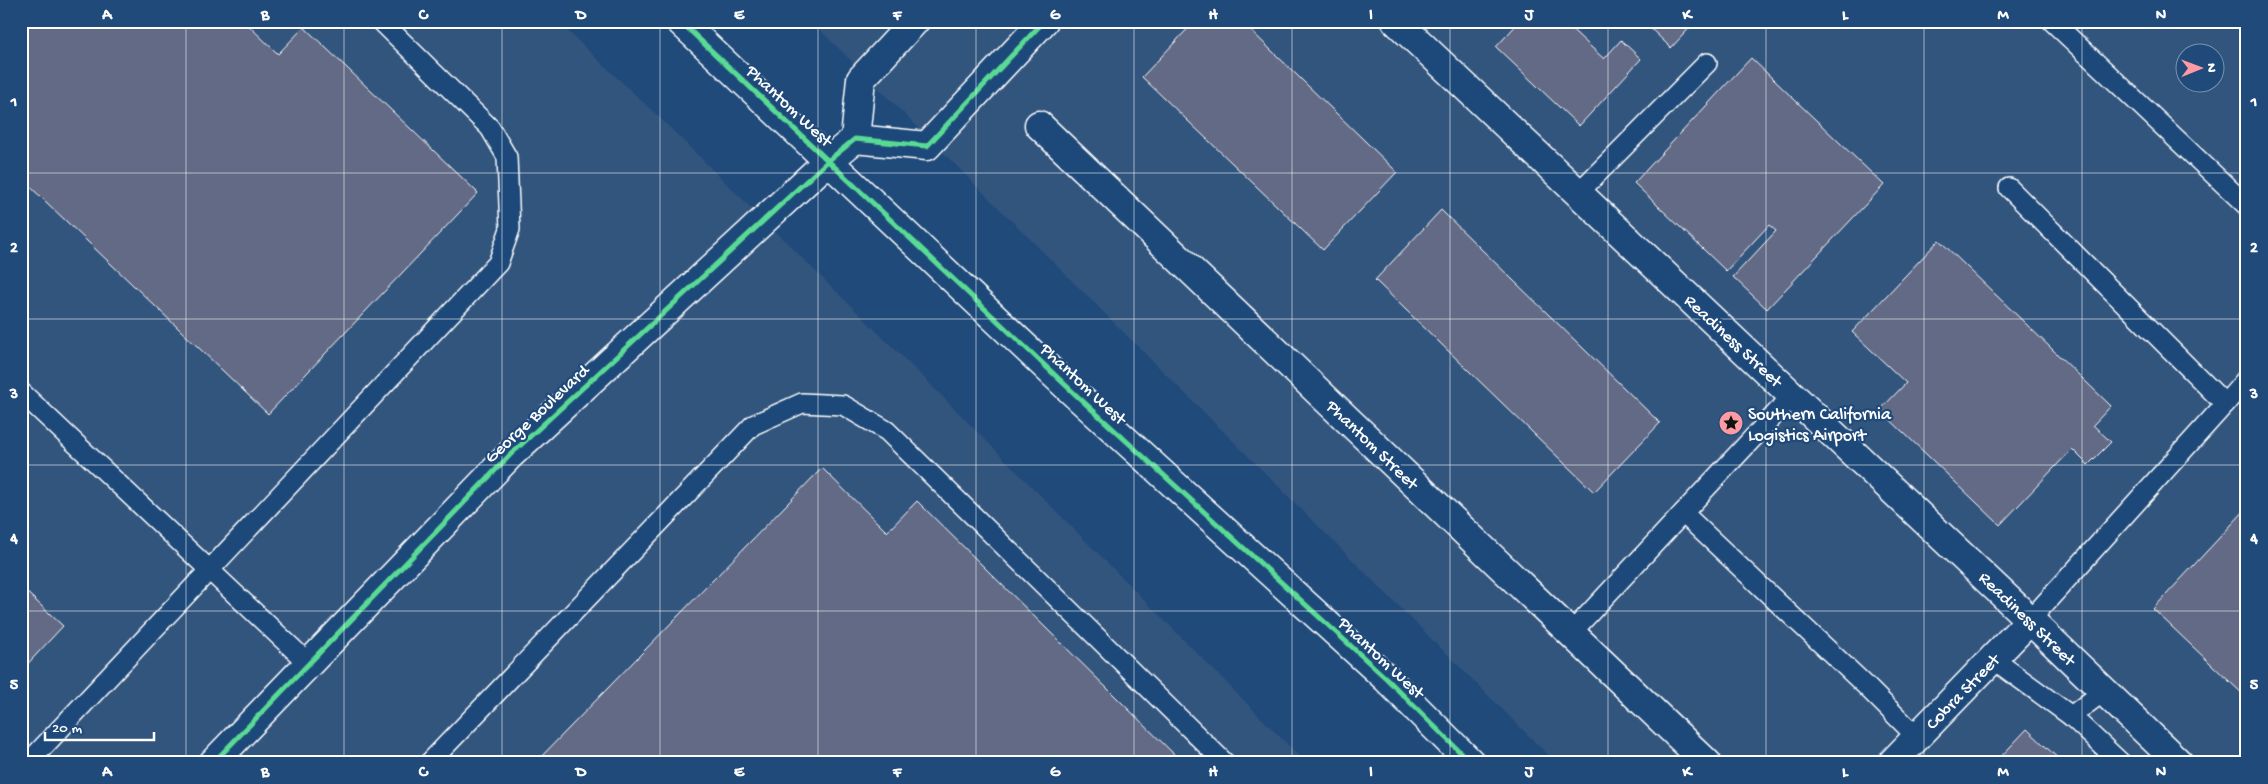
<svg xmlns="http://www.w3.org/2000/svg" width="2268" height="784" font-family="'Gochi Hand',sans-serif">
<rect width="100%" height="100%" fill="#1f4a7a"/>
<filter id="ink" filterUnits="userSpaceOnUse"><feTurbulence type="fractalNoise" baseFrequency=".02" numOctaves="2"/><feDisplacementMap in="SourceGraphic" scale="10" xChannelSelector="R" yChannelSelector="G"/><feConvolveMatrix kernelMatrix="1 2 1 2 8 2 1 2 1" color-interpolation-filters="sRGB"/></filter>
<g filter="url(#ink)">
<g fill="#33547e" fill-rule="evenodd">
<path d="M21,21H557L659,117L918,372L1306,763H21Z"/>
<path d="M811,21H2247V763H1556ZM2186,52H2216V82H2186Z"/>
</g>
<g fill="#636b86" stroke="#fff">
<path d="M21,21H244L278,54L304,27L478,193L268,414L21,178Z"/>
<path d="M1195,21H1241L1397,172L1323,250L1142,77Z"/>
<path d="M1520,21H1563L1604,59L1621,40L1641,59L1579,126L1496,47Z"/>
<path d="M1643,21H1696L1671,48Z"/>
<path d="M1751,58L1884,185L1767,309L1733,277L1776,231L1769,225L1726,271L1634,183Z"/>
<path d="M1441,210L1660,423L1594,492L1375,280Z"/>
<path d="M1939,240L2111,406L2093,425L2111,442L2088,465L2072,449L2000,525L1880,410L1906,383L1852,332Z"/>
<path d="M822,468L887,532L917,501L1183,763H535Z"/>
<path d="M2247,508V698L2153,609Z"/>
<path d="M21,587L63,626L21,671Z"/>
<path d="M2027,729L2063,763H1995Z"/>
</g>
<g fill="none" stroke-linecap="round" stroke-linejoin="round">
<defs>
<g id="lane">
<path d="M2052,21L2247,206"/>
<path d="M2009,188L2225,404L2030,620"/>
<path d="M1578,193L1707,63"/>
<path d="M21,392L308,663"/>
<path d="M2225,404L2247,378"/>
<path d="M1683,513L1864,684L1917,737"/>
<path d="M1571,633L1793,395"/>
<path d="M1993,659L2071,716L2121,763"/>
<path d="M2071,716L2104,691"/>
<path d="M28,763L498,263L510,229L507,157L490,128L381,21"/>
<path d="M429,763L753,425L802,403L843,405L887,431L1225,763"/>
</g>
<g id="street">
<path d="M1396,21L2030,620L2179,763"/>
<path d="M1039,125L1707,763"/>
<path d="M855,139L861,79L915,21"/>
<path d="M213,763L510,455L829,160L855,139L927,146L1044,21"/>
<path d="M1892,763L2030,620"/>
</g>
<path id="secondary" d="M680,21L1076,395L1387,679L1471,763"/>
</defs>
<use href="#lane" stroke="#fff" stroke-width="22"/>
<use href="#street" stroke="#fff" stroke-width="31"/>
<use href="#secondary" stroke="#fff" stroke-width="31"/>
<use href="#lane" stroke="#1f4a7a" stroke-width="19"/>
<use href="#street" stroke="#1f4a7a" stroke-width="28"/>
<use href="#secondary" stroke="#1f4a7a" stroke-width="28"/>
<defs>
<g id="cycleway">
<path d="M680,21L1076,395L1387,679L1471,763"/>
<path d="M213,763L510,455L829,160L855,139L927,146L1044,21"/>
</g>
</defs>
<use href="#cycleway" stroke="#1f4a7a" stroke-width="8"/>
<use href="#cycleway" stroke="#5adb95" stroke-width="5"/>
</g>
</g>
<path fill="none" stroke="#fff" stroke-width="1" stroke-opacity="0.55" d="M186,21V763M344,21V763M502,21V763M660,21V763M818,21V763M976,21V763M1134,21V763M1292,21V763M1450,21V763M1608,21V763M1766,21V763M1924,21V763M2082,21V763M21,173H2247M21,319H2247M21,465H2247M21,611H2247"/>
<defs>
<symbol id="sight-disc" viewBox="-11 -11 22 22"><circle r="9.5" fill="#ff9aa2" stroke="#1f4a7a"/><path d="M0-6L1.8-2.2L6-1.7L2.9 1.2L3.7 5.4L0 3.3L-3.7 5.4L-2.9 1.2L-6-1.7L-1.8-2.2Z" fill="#111"/></symbol>
</defs>
<g fill-rule="evenodd">
<use href="#sight-disc" x="1717" y="409" width="28" height="28"/>
</g>
<g text-anchor="middle" stroke-width="4.5" stroke-linejoin="round" paint-order="stroke">
<g font-size="18" fill="#fff" stroke="#1f4a7a">
<text transform="translate(790 105) rotate(43)" y="6">Phantom West</text>
<text transform="translate(1734 340) rotate(43)" y="6">Readiness Street</text>
<text transform="translate(1084 383) rotate(43)" y="6">Phantom West</text>
<text transform="translate(536 413) rotate(-43)" y="6">George Boulevard</text>
<text transform="translate(1373 444) rotate(44)" y="6">Phantom Street</text>
<text transform="translate(2028 618) rotate(44)" y="6">Readiness Street</text>
<text transform="translate(1382 657) rotate(43)" y="6">Phantom West</text>
<text transform="translate(1962 691) rotate(-46)" y="6">Cobra Street</text>
</g>
<g font-size="18" fill="#fff" stroke="#1f4a7a" text-anchor="start">
<text x="1748" y="419">Southern California<tspan x="1748" dy="21">Logistics Airport</tspan></text>
</g>
</g>
<rect width="2268" height="784" fill="none" stroke="#1f4a7a" stroke-width="55"/>
<g transform="translate(2200 68) rotate(89)"><circle r="24" fill="#1f4a7a" stroke="#7992af"/>
<path d="M0-4L9 19L0 12L-9 19Z" fill="#ff9aa2"/>
<text y="-8" font-size="14" font-weight="bold" text-anchor="middle" fill="#ffffff">N</text>
</g>
<path d="M45 732v8h109v-8" fill="none" stroke="#ffffff" stroke-width="2.5"/>
<text x="52" y="732" font-size="15" fill="#ffffff" stroke="#1f4a7a" stroke-width="4" paint-order="stroke">20 m</text>
<rect x="28" y="28" width="2212" height="728" fill="none" stroke="#fff" stroke-width="2"/>
<g font-size="16" text-anchor="middle" font-weight="bold" fill="#fff">
<text x="107" y="19">A</text>
<text x="265" y="19">B</text>
<text x="423" y="19">C</text>
<text x="581" y="19">D</text>
<text x="739" y="19">E</text>
<text x="897" y="19">F</text>
<text x="1055" y="19">G</text>
<text x="1213" y="19">H</text>
<text x="1371" y="19">I</text>
<text x="1529" y="19">J</text>
<text x="1687" y="19">K</text>
<text x="1845" y="19">L</text>
<text x="2003" y="19">M</text>
<text x="2161" y="19">N</text>
<text x="14" y="106">1</text>
<text x="2254" y="106">1</text>
<text x="14" y="252">2</text>
<text x="2254" y="252">2</text>
<text x="14" y="398">3</text>
<text x="2254" y="398">3</text>
<text x="14" y="543">4</text>
<text x="2254" y="543">4</text>
<text x="14" y="689">5</text>
<text x="2254" y="689">5</text>
<text x="107" y="776">A</text>
<text x="265" y="776">B</text>
<text x="423" y="776">C</text>
<text x="581" y="776">D</text>
<text x="739" y="776">E</text>
<text x="897" y="776">F</text>
<text x="1055" y="776">G</text>
<text x="1213" y="776">H</text>
<text x="1371" y="776">I</text>
<text x="1529" y="776">J</text>
<text x="1687" y="776">K</text>
<text x="1845" y="776">L</text>
<text x="2003" y="776">M</text>
<text x="2161" y="776">N</text>
</g>
</svg>
